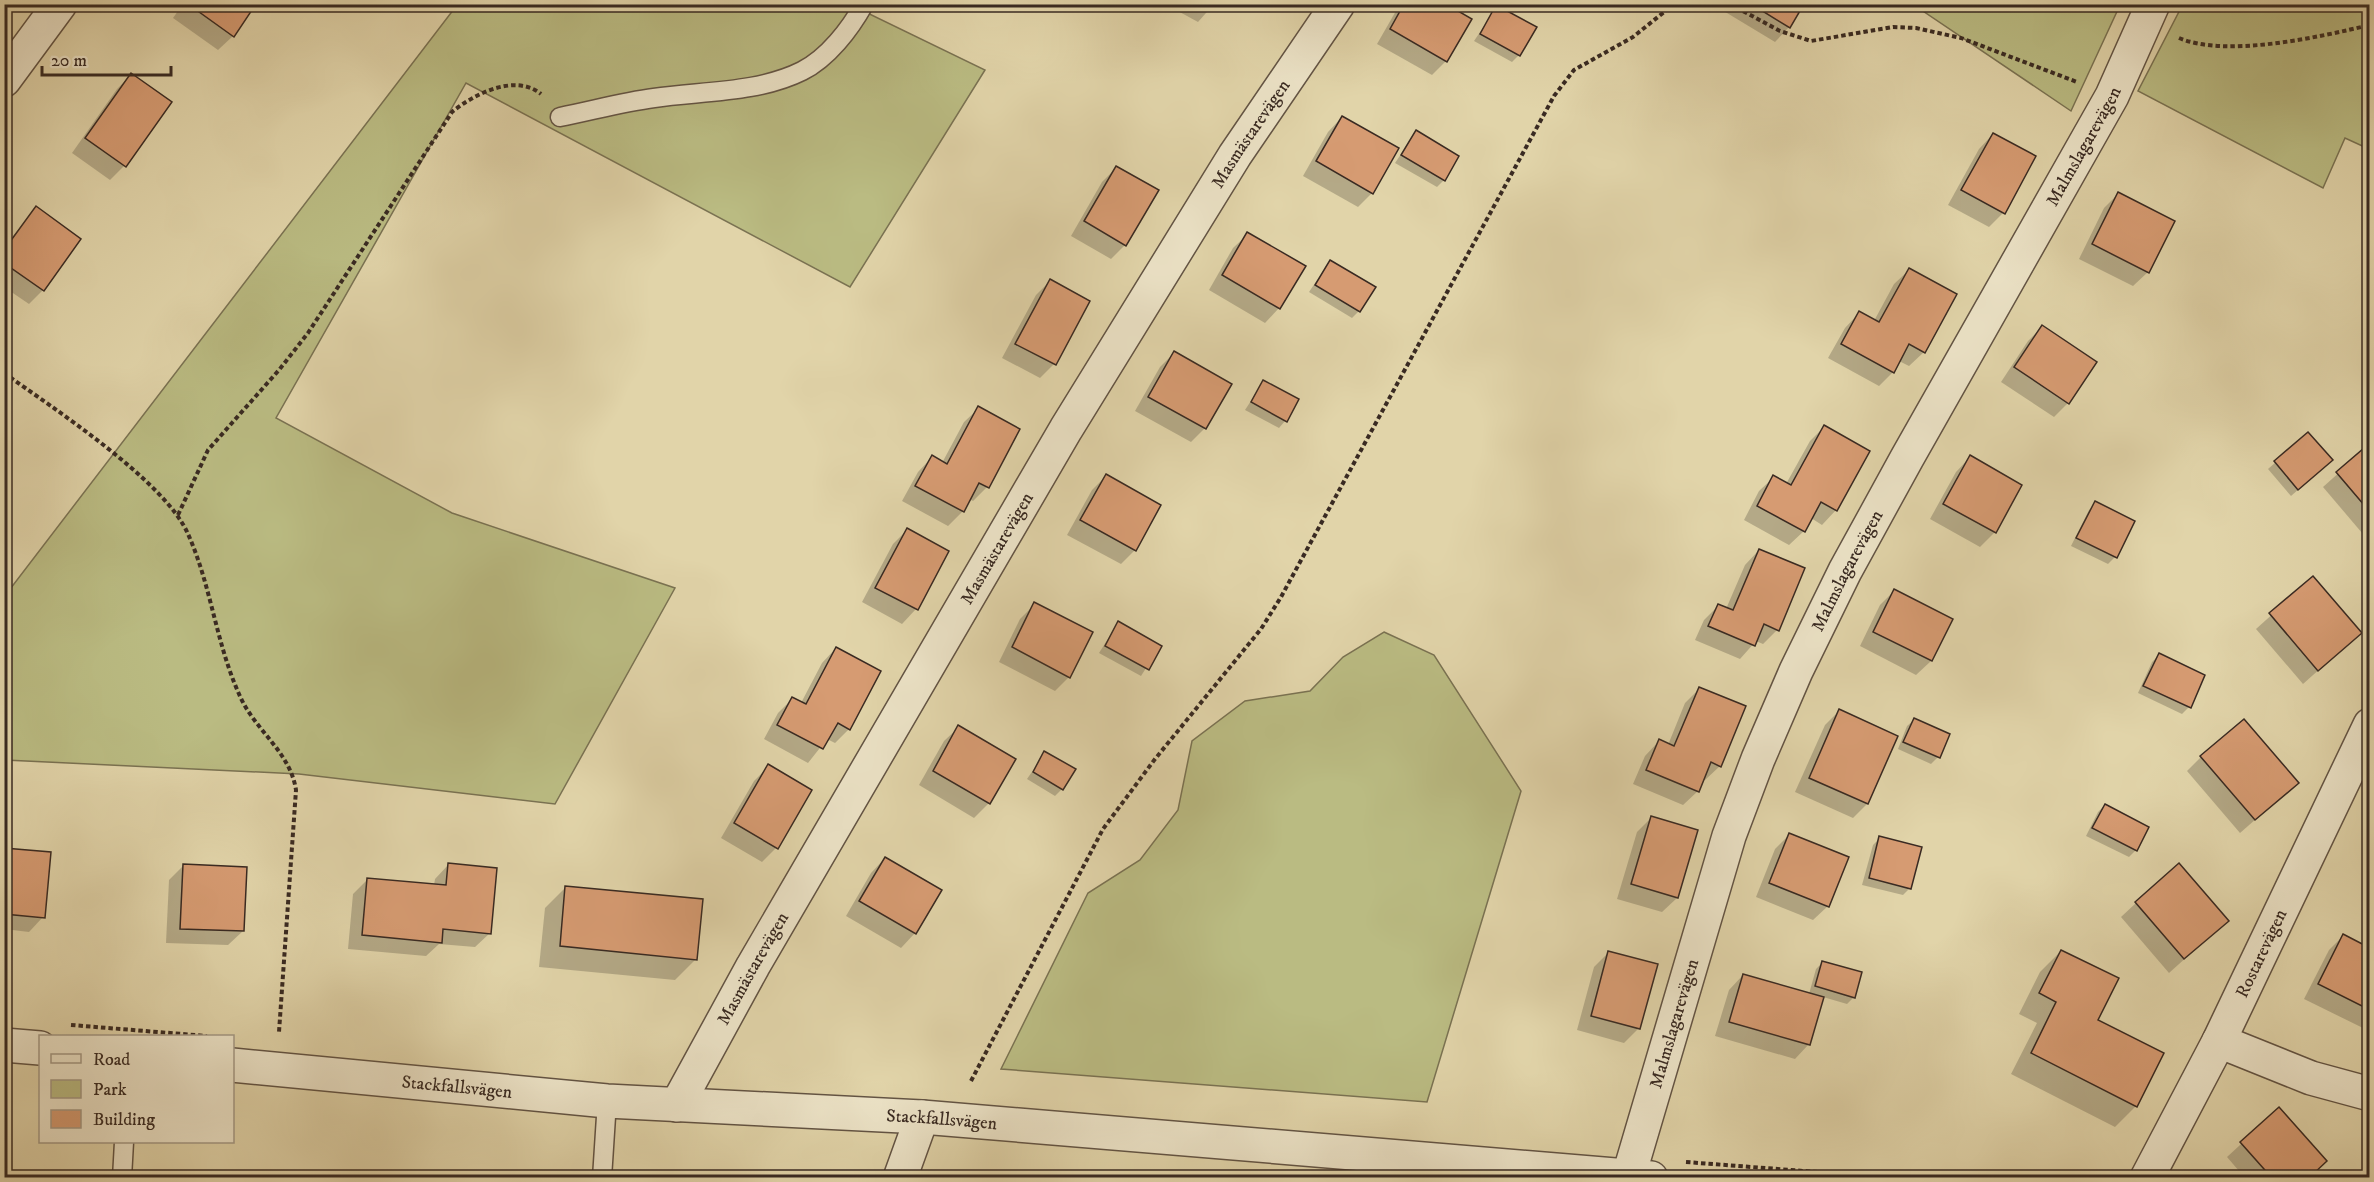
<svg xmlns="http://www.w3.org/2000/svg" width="2374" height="1182" font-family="'IM FELL DW Pica',serif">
<rect width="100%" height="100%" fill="#e1d4a9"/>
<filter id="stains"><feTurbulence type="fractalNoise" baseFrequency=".00333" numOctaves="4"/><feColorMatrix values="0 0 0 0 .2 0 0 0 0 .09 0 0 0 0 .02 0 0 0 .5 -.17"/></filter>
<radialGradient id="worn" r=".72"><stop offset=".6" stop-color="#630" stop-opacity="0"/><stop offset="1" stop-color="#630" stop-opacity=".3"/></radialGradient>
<g fill="#babb82" stroke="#7a7252" stroke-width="1.5">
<path d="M2183,4L2369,5V149L2345,138L2323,188L2138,91Z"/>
<path d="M457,5H851L985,70L850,287L466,83L276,418L452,513L675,588L555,804L299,774L5,760L4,597Z"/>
<path d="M1914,5H2120L2071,111Z"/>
<path d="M1384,632L1434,655L1521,791L1427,1102L1001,1069L1088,893L1140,860L1178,810L1192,741L1245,701L1310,691L1343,657Z"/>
</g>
<g fill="#0003">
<path d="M183,4H255L233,36L218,50L173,18Z"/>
<path d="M1165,4H1214L1198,22Z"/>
<path d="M1400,4H1444L1446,61L1432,75L1377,44Z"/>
<path d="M1725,4H1803L1789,27L1775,42L1722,10Z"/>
<path d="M1497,7L1519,55L1512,62L1474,41Z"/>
<path d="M131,75L124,166L110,180L72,153L117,89Z"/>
<path d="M1342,117L1372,193L1358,207L1303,176L1328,132Z"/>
<path d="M1416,132L1444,180L1437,187L1395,163Z"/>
<path d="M1993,134L2003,213L1989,227L1948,205L1979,149Z"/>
<path d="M1116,168L1125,245L1111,259L1071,236L1102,182Z"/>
<path d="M2118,194L2148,272L2133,286L2079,259L2104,208Z"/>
<path d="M36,208L43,290L29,304L4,287V247Z"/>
<path d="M1248,234L1279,308L1265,323L1209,290L1233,248Z"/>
<path d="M1330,261L1359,311L1352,318L1309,292Z"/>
<path d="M1909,270L1924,352L1909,366L1899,361L1893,372L1879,386L1828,358L1845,328L1859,313L1874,321L1894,284Z"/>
<path d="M1050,281L1054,364L1040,378L1002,358L1036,295Z"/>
<path d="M2042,327L2068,403L2054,417L2001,382L2028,341Z"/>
<path d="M1174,353L1205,428L1191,442L1135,411L1160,367Z"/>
<path d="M1264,381L1285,421L1279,428L1245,410Z"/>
<path d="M979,408L1018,429L987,487L973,501L969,499L963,511L948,526L902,501L918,472L932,457L942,463L964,422Z"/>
<path d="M1824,427L1836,510L1822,525L1811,518L1804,531L1789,545L1744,520L1759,491L1774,477L1786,484L1810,441Z"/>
<path d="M2308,434L2324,467L2291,496L2268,469Z"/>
<path d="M2370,445V539L2368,540L2323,487Z"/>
<path d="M1970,457L2020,485L1994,533L1980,547L1930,519L1956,472Z"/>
<path d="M1106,476L1135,550L1121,564L1067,535L1092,490Z"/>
<path d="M2096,503L2133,522L2115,557L2108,564L2071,546L2089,510Z"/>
<path d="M907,530L947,551L916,609L902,624L862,602L893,544Z"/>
<path d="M1759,550L1777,630L1763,644L1756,641L1740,659L1695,640L1704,620L1718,606L1726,609L1745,565Z"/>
<path d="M2313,578L2360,633L2303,684L2256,629Z"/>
<path d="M1894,591L1951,619L1931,661L1916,675L1860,646L1880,605Z"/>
<path d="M1035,604L1069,677L1055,691L999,662L1020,619Z"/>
<path d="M1118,623L1160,646L1141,676L1099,653Z"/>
<path d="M836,648L849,729L835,743L827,739L808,763L764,739L778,713L792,699L801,703L822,663Z"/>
<path d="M2159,655L2189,707L2182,714L2138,693L2152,662Z"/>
<path d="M1700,688L1720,766L1705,780L1703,779L1698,791L1683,805L1633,784L1645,756L1659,741L1668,745L1685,703Z"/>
<path d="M1839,711L1896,737L1867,804L1853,818L1795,792L1825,725Z"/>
<path d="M1914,720L1938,757L1931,764L1898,749L1907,726Z"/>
<path d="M959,727L1014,759L989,803L974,818L919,785L944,741Z"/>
<path d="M1045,753L1062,789L1055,796L1027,779Z"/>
<path d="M2201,757L2297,783L2240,833L2187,771Z"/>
<path d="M769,766L776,848L762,862L721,838L754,781Z"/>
<path d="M2105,805L2147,827L2136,850L2129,857L2086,836L2098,812Z"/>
<path d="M1651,818L1677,898L1662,912L1617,899L1637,832Z"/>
<path d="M1789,835L1828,906L1813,920L1756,897L1775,849Z"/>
<path d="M1880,838L1910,888L1903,895L1862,885L1873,845Z"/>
<path d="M4,849L43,917L29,932L4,929Z"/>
<path d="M885,858L915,933L901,948L846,916L871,873Z"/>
<path d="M449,864L490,933L475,947L439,944L426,956L348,949L353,894L368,879L434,885L435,879Z"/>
<path d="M183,866L243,931L228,945L166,943L169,880Z"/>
<path d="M566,887L696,959L675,980L539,967L545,908Z"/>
<path d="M2136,903L2227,921L2169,973L2121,917Z"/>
<path d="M2343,936L2370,949V1025L2365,1029L2304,999L2329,950Z"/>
<path d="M2061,951L2136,1106L2115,1127L2011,1074L2037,1023L2019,1014L2040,972Z"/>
<path d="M1609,952L1639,1028L1624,1043L1577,1030L1594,967Z"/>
<path d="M1823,962L1854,997L1847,1004L1823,997L1809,1044L1795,1059L1715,1036L1729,990L1743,975L1809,994L1816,969Z"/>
<path d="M2279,1109L2312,1178H2245L2227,1157Z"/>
</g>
<g fill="#d69b72" stroke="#392a22" stroke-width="1.5">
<path d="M188,4H256L234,37Z"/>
<path d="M1404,4H1446L1472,19L1447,62L1390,29Z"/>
<path d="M1751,4H1804L1790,28Z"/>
<path d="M1496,5L1537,27L1520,56L1480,34Z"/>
<path d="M131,73L172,102L126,167L85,138Z"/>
<path d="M1342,116L1399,148L1373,194L1316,161Z"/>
<path d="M1416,130L1459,156L1445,181L1401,155Z"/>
<path d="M1993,133L2036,156L2005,214L1961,190Z"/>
<path d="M1116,166L1159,190L1126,246L1084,221Z"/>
<path d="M2118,192L2175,221L2149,273L2092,244Z"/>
<path d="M36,206L81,239L44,291L4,263V250Z"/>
<path d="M1247,232L1306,266L1280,309L1222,275Z"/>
<path d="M1330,260L1376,287L1360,312L1315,285Z"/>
<path d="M1909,268L1957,294L1925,353L1909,344L1894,373L1841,344L1859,311L1879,322Z"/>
<path d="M1050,279L1090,301L1056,365L1015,344Z"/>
<path d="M2042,325L2097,362L2069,404L2014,367Z"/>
<path d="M1174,351L1232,384L1206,429L1148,397Z"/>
<path d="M1263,380L1299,399L1287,422L1251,402Z"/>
<path d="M978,406L1020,429L989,488L979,483L964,512L915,486L932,455L947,464Z"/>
<path d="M1824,425L1870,451L1837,511L1821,502L1805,532L1757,506L1773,475L1791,485Z"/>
<path d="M2308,432L2333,460L2298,490L2274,461Z"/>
<path d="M2370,443V512L2336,472Z"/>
<path d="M1970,455L2022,485L1996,533L1943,504Z"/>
<path d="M1106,474L1161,505L1136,551L1080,520Z"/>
<path d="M2095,501L2135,521L2117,558L2076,538Z"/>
<path d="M907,528L949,551L918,610L875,588Z"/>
<path d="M1759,549L1805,568L1779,631L1764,624L1755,646L1708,626L1718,604L1733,610Z"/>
<path d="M2313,576L2362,633L2318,671L2269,613Z"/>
<path d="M1894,589L1953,619L1932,661L1873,632Z"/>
<path d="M1034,602L1093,632L1070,678L1012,647Z"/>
<path d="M1118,621L1162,646L1149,670L1105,646Z"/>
<path d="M836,647L881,671L850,730L838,723L823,749L777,725L792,697L806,704Z"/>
<path d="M2159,653L2205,675L2191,708L2143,686Z"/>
<path d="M1699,687L1746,706L1721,767L1711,762L1699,792L1646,770L1659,739L1674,746Z"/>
<path d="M1839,709L1898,736L1868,804L1809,778Z"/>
<path d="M1914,718L1950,734L1940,758L1903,742Z"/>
<path d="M2244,719L2299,783L2255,820L2200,756Z"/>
<path d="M958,725L1016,759L990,804L933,771Z"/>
<path d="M1044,751L1076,769L1063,790L1033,772Z"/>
<path d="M768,764L812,790L778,849L734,823Z"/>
<path d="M2105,804L2149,827L2137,851L2092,828Z"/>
<path d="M1651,816L1698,830L1678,898L1631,884Z"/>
<path d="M1789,833L1849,857L1829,907L1769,883Z"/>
<path d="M1879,836L1922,847L1911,889L1869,878Z"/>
<path d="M4,848L51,852L45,918L4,914Z"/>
<path d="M885,857L942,890L916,934L859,901Z"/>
<path d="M448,863L497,868L491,934L443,929L442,943L362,935L367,878L446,885Z"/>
<path d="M2179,863L2229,921L2184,959L2135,902Z"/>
<path d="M183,864L247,867L244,931L180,929Z"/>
<path d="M565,886L703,899L697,960L560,946Z"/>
<path d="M2343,934L2370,948V1010L2318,984Z"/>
<path d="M2061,950L2119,978L2098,1020L2164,1053L2137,1107L2031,1053L2056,1002L2039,993Z"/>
<path d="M1608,951L1658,964L1640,1029L1591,1016Z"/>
<path d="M1822,961L1862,972L1855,998L1815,986Z"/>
<path d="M1743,974L1824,997L1810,1045L1729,1022Z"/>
<path d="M2279,1107L2327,1161L2312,1175L2314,1178H2272L2240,1142Z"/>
</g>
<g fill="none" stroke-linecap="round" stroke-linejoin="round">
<defs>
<g id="lane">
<path d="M560,117C591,111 623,102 654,98C702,91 758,93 802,71C828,58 850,29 864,4"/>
<path d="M122,1178L124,1142"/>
<path d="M602,1178L607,1101"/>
</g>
<g id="street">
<path d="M4,80L60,4"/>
<path d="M2219,1041L2311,1078L2370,1094"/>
<path d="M4,1045L40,1048"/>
<path id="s1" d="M232,1065L607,1101L922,1117L1651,1178"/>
<path id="s2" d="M677,1105L753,966L1066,429L1235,155L1338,4"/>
<path id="s3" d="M1629,1175L1729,836L1758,759L1796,671L1845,571L1907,458L2112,96L2153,4"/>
<path d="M900,1178L922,1117"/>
<path id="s4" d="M2147,1178L2219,1041L2370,725"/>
</g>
</defs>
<use href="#lane" stroke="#635444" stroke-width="21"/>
<use href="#street" stroke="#635444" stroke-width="36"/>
<g stroke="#392a22" stroke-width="4" stroke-dasharray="4.5 3" stroke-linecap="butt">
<path d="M1730,4L1780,31L1811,41L1893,27L1916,28L1961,38L2077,82"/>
<path d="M2179,38C2227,58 2319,37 2370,25"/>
<path d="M4,373C53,408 165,481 188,534C211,585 216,643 239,694C254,730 290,751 296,790L279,1032"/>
<path d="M178,515L208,450L279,370L308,333L452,112C474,94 515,73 541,94"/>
<path d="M71,1025L207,1036"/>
<path d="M971,1081L1103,829L1155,759L1261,629L1281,597L1554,96L1574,70L1633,37L1674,4"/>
<path d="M1686,1162L1896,1178"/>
</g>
<use href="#lane" stroke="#ece3c7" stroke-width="18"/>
<use href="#street" stroke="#ece3c7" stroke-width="33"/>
</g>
<g text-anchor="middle" stroke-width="6" stroke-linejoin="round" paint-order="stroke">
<g font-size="18" fill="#392a22" stroke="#ece3c7">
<text dy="6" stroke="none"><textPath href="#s2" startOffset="1128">Masmästarevägen</textPath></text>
<text dy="6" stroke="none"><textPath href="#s3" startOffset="1130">Malmslagarevägen</textPath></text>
<text dy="6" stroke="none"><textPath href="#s2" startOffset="642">Masmästarevägen</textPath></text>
<text dy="6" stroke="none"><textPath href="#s3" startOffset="644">Malmslagarevägen</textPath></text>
<text dy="6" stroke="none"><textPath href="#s4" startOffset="252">Rostarevägen</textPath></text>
<text dy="6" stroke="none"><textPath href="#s2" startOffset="156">Masmästarevägen</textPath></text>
<text dy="6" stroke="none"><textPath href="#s3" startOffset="158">Malmslagarevägen</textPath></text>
<text dy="6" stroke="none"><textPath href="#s1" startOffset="226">Stackfallsvägen</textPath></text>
<text dy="6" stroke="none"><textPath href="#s1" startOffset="712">Stackfallsvägen</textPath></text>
</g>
</g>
<rect width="2374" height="1182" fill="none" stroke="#e1d4a9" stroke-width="24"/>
<rect x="6" y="6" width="2362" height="1170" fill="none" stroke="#392a22" stroke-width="3"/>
<rect x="12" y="12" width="2350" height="1158" fill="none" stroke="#392a22" stroke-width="1.5"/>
<rect x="39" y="1035" width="195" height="108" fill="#ece3c7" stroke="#a49985" stroke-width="1.5"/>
<rect x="51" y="1054" width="30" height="9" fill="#ece3c7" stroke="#a49985" stroke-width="1.5"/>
<text x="93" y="1065" font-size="18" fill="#392a22">Road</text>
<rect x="51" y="1080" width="30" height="18" fill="#babb82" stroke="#a49985" stroke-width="1.5"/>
<text x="93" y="1095" font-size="18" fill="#392a22">Park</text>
<rect x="51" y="1110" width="30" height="18" fill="#d69b72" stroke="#a49985" stroke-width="1.5"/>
<text x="93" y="1125" font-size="18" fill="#392a22">Building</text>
<path d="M42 66v9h129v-9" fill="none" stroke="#392a22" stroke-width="3"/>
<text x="51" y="66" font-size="18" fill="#392a22" stroke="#ece3c7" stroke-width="4.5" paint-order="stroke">20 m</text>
<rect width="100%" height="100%" filter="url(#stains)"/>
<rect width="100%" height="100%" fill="url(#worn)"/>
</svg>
